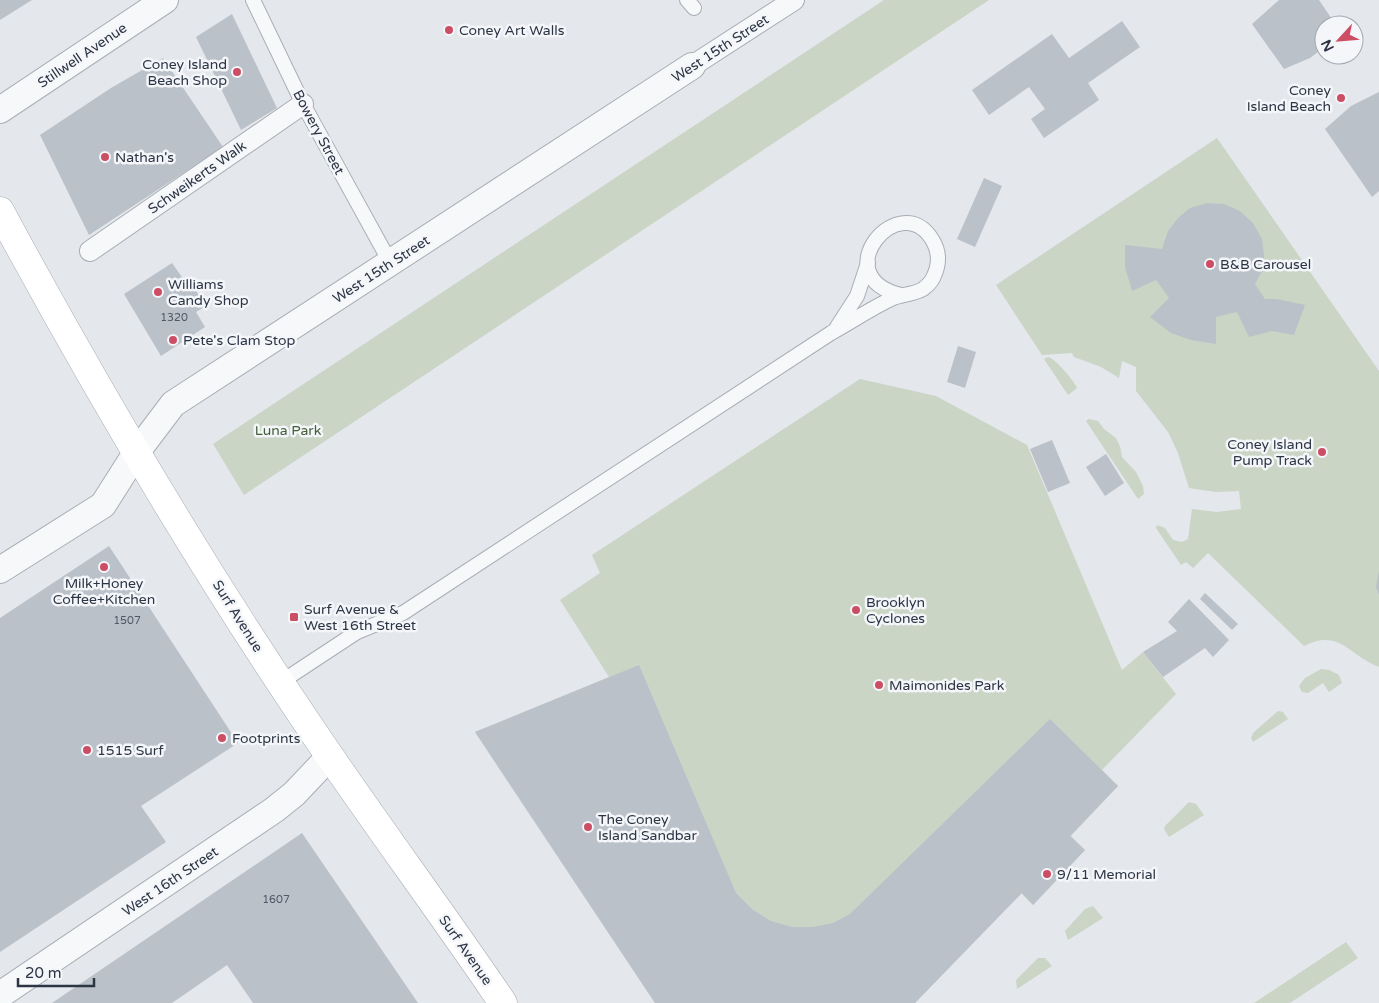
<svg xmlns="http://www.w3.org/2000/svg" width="1379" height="1003" font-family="'Varela Round',sans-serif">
<rect width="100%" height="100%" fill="#e4e7ec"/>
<g fill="#cad5c6">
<path d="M884,0H989L244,495L213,444Z"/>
<path d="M1217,138L1379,371V667C1349,656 1340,628 1304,646L1208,553L1193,568L1186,562L1181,565L1156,528L1157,525L1165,528L1173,540L1182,542L1188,539L1192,509L1217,512L1241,509L1239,491L1216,492L1189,488L1178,453L1168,432L1136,391V367L1122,361L1119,378L1101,367L1074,357L1072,353L1042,355L996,285Z"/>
<path d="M1048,357C1055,358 1074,381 1077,388L1068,395L1044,359Z"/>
<path d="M860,379L936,396L1027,445L1122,670L1143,652L1176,694L1102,770L1118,786L1071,836L1085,850L1033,905L1021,893L915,1003H655L475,732L609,677L560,600L600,573L592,555Z"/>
<path d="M1089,419L1098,421L1104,429L1116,438L1120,446L1122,457L1136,472L1143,486L1144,494L1138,499L1086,421Z"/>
<path d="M1321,669L1329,670L1339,675L1342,683L1329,692L1323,683L1308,693L1302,692L1299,686L1305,678Z"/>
<path d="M1278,711L1283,712L1288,719L1253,742L1251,738L1253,733Z"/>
<path d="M1189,802L1196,804L1204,815L1169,837L1164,829L1165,826Z"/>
<path d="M1093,906L1103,918L1068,940L1065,931L1085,909Z"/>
<path d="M1346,942L1358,958L1290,1003H1254Z"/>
<path d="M1038,958H1045L1052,966L1017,989L1016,980Z"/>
</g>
<g fill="#bbc1c9">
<path d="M0,0H32L0,20Z"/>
<path d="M1279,0H1319L1336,25H1324V47L1322,49L1310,58L1284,69L1252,24Z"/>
<path d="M232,14L277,108L241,130L196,37Z"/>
<path d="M1122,21L1140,47L1088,83L1099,100L1044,138L1031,119L1045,109L1029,87L989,115L972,90L1052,34L1069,58Z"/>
<path d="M163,58L223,147L89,235L40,135L111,88Z"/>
<path d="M1379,92V191L1372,197L1325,129L1351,106Z"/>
<path d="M984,178L1002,186L975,247L957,239Z"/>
<path d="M1207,203L1224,204L1240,211L1253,223L1262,239L1264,256L1261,273L1255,284L1265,299H1277L1305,305L1294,335L1272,331L1249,337L1237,312L1216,317V344L1191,340L1171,333L1150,317L1169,298L1156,280L1132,291L1125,267V245L1162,249L1168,231L1178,218L1190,208Z"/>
<path d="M172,263L191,290L194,288L206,306L196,312L205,327L161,356L124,294Z"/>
<path d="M958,346L976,352L965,388L947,382Z"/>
<path d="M1052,440L1070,483L1048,492L1030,449Z"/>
<path d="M1106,454L1124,483L1105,496L1086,467Z"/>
<path d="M109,546L238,743L141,806L166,842L0,952V618Z"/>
<path d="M1379,571V595L1376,587Z"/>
<path d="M1205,593L1238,624L1232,630L1200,599Z"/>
<path d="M1189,599L1229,640L1213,657L1205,648L1163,677L1143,652L1177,631L1168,622Z"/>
<path d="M639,665L736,893L753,910L771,921L792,927H813L833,923L850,914L1050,719L1118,786L1070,836L1085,850L1033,905L1022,893L915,1003H655L475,732Z"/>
<path d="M302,833L418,1003H253L227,965L172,1003H52Z"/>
</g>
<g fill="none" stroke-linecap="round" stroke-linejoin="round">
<defs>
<g id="service">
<path d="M253,0L303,104L390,262"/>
<path d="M687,0L694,8"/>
<path d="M837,327L857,296L868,263"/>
<path d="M281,682L357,632L403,613L831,333C851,322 870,309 891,299C901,294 913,295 923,289C927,286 931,282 933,278C939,266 940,253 933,241C901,185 823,276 901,295"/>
</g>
<g id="pedestrian">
<path d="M692,66L794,0"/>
<path d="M90,251L303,104"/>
</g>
<g id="minor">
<path d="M0,110L165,0"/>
<path d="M0,570L103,505L136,453L173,404L692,66"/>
<path d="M0,995L274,810L294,794L330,756"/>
</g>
<path id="secondary" d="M0,211C97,391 201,567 316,736C377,826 442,913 503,1003"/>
</defs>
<use href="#service" stroke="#a9aeb6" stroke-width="16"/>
<use href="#pedestrian" stroke="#a9aeb6" stroke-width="22"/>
<use href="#minor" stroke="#a9aeb6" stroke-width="28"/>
<use href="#secondary" stroke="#a9aeb6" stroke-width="29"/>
<use href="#service" stroke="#f7f8fa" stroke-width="14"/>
<use href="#pedestrian" stroke="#f7f8fa" stroke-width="20"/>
<use href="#minor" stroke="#f7f8fa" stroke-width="26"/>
<use href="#secondary" stroke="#fff" stroke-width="28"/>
</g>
<g fill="#cc4e65" stroke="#f4f6f9" stroke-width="2">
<circle cx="449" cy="30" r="5"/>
<circle cx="237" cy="72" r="5"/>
<circle cx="1341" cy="98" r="5"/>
<circle cx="105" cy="157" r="5"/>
<circle cx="1210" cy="264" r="5"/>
<circle cx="158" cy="292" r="5"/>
<circle cx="173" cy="340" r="5"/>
<circle cx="1322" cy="452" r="5"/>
<circle cx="104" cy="567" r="5"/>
<circle cx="856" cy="610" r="5"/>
<rect x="289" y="612" width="10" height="10" rx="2.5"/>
<circle cx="879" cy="685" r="5"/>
<circle cx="222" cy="738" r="5"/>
<circle cx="87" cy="750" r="5"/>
<circle cx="588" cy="827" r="5"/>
<circle cx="1047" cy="874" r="5"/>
</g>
<g text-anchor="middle" stroke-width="5" stroke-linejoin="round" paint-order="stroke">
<g font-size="11" fill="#505865">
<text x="174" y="321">1320</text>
<text x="127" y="624">1507</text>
<text x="276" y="903">1607</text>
</g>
<g font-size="14" fill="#2c3544" stroke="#f4f6f9" text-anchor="start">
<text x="459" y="35">Coney Art Walls</text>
<text x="227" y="69" text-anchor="end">Coney Island<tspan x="227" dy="16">Beach Shop</tspan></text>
<text x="1331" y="95" text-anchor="end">Coney<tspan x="1331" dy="16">Island Beach</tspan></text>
<text x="115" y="162">Nathan's</text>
<text x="1220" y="269">B&amp;B Carousel</text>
<text x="168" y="289">Williams<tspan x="168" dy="16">Candy Shop</tspan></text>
<text x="183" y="345">Pete's Clam Stop</text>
<text x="1312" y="449" text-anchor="end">Coney Island<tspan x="1312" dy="16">Pump Track</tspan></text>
<text x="104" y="588" text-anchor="middle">Milk+Honey<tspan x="104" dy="16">Coffee+Kitchen</tspan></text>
<text x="866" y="607">Brooklyn<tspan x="866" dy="16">Cyclones</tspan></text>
<text x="304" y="614">Surf Avenue &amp;<tspan x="304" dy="16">West 16th Street</tspan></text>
<text x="889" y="690">Maimonides Park</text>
<text x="232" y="743">Footprints</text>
<text x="97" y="755">1515 Surf</text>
<text x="598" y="824">The Coney<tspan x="598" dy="16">Island Sandbar</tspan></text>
<text x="1057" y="879">9/11 Memorial</text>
</g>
<g font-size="14" fill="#2c3544" stroke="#f4f6f9">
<text transform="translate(720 48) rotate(-33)" y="5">West 15th Street</text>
<text transform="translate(82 55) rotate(-34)" y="5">Stillwell Avenue</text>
<text transform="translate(319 132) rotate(62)" y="5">Bowery Street</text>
<text transform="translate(197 177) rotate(-35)" y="5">Schweikerts Walk</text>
<text transform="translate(381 269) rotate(-33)" y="5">West 15th Street</text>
<text transform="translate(238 616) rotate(58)" y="5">Surf Avenue</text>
<text transform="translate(170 881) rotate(-34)" y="5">West 16th Street</text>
<text transform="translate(466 950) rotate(55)" y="5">Surf Avenue</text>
</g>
<g font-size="14" fill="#425f39" stroke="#f4f6f9">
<text x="288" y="435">Luna Park</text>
</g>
</g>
<g transform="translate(1339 40) rotate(244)"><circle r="24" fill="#f4f6f9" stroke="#a4a9b1"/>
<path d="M0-4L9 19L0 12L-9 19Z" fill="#cc4e65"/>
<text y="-8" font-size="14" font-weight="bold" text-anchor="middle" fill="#2c3544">N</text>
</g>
<path d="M18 978v8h76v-8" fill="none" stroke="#2c3544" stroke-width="2.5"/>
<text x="25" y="978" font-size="15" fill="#2c3544" stroke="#f4f6f9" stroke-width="4" paint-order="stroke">20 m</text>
</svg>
